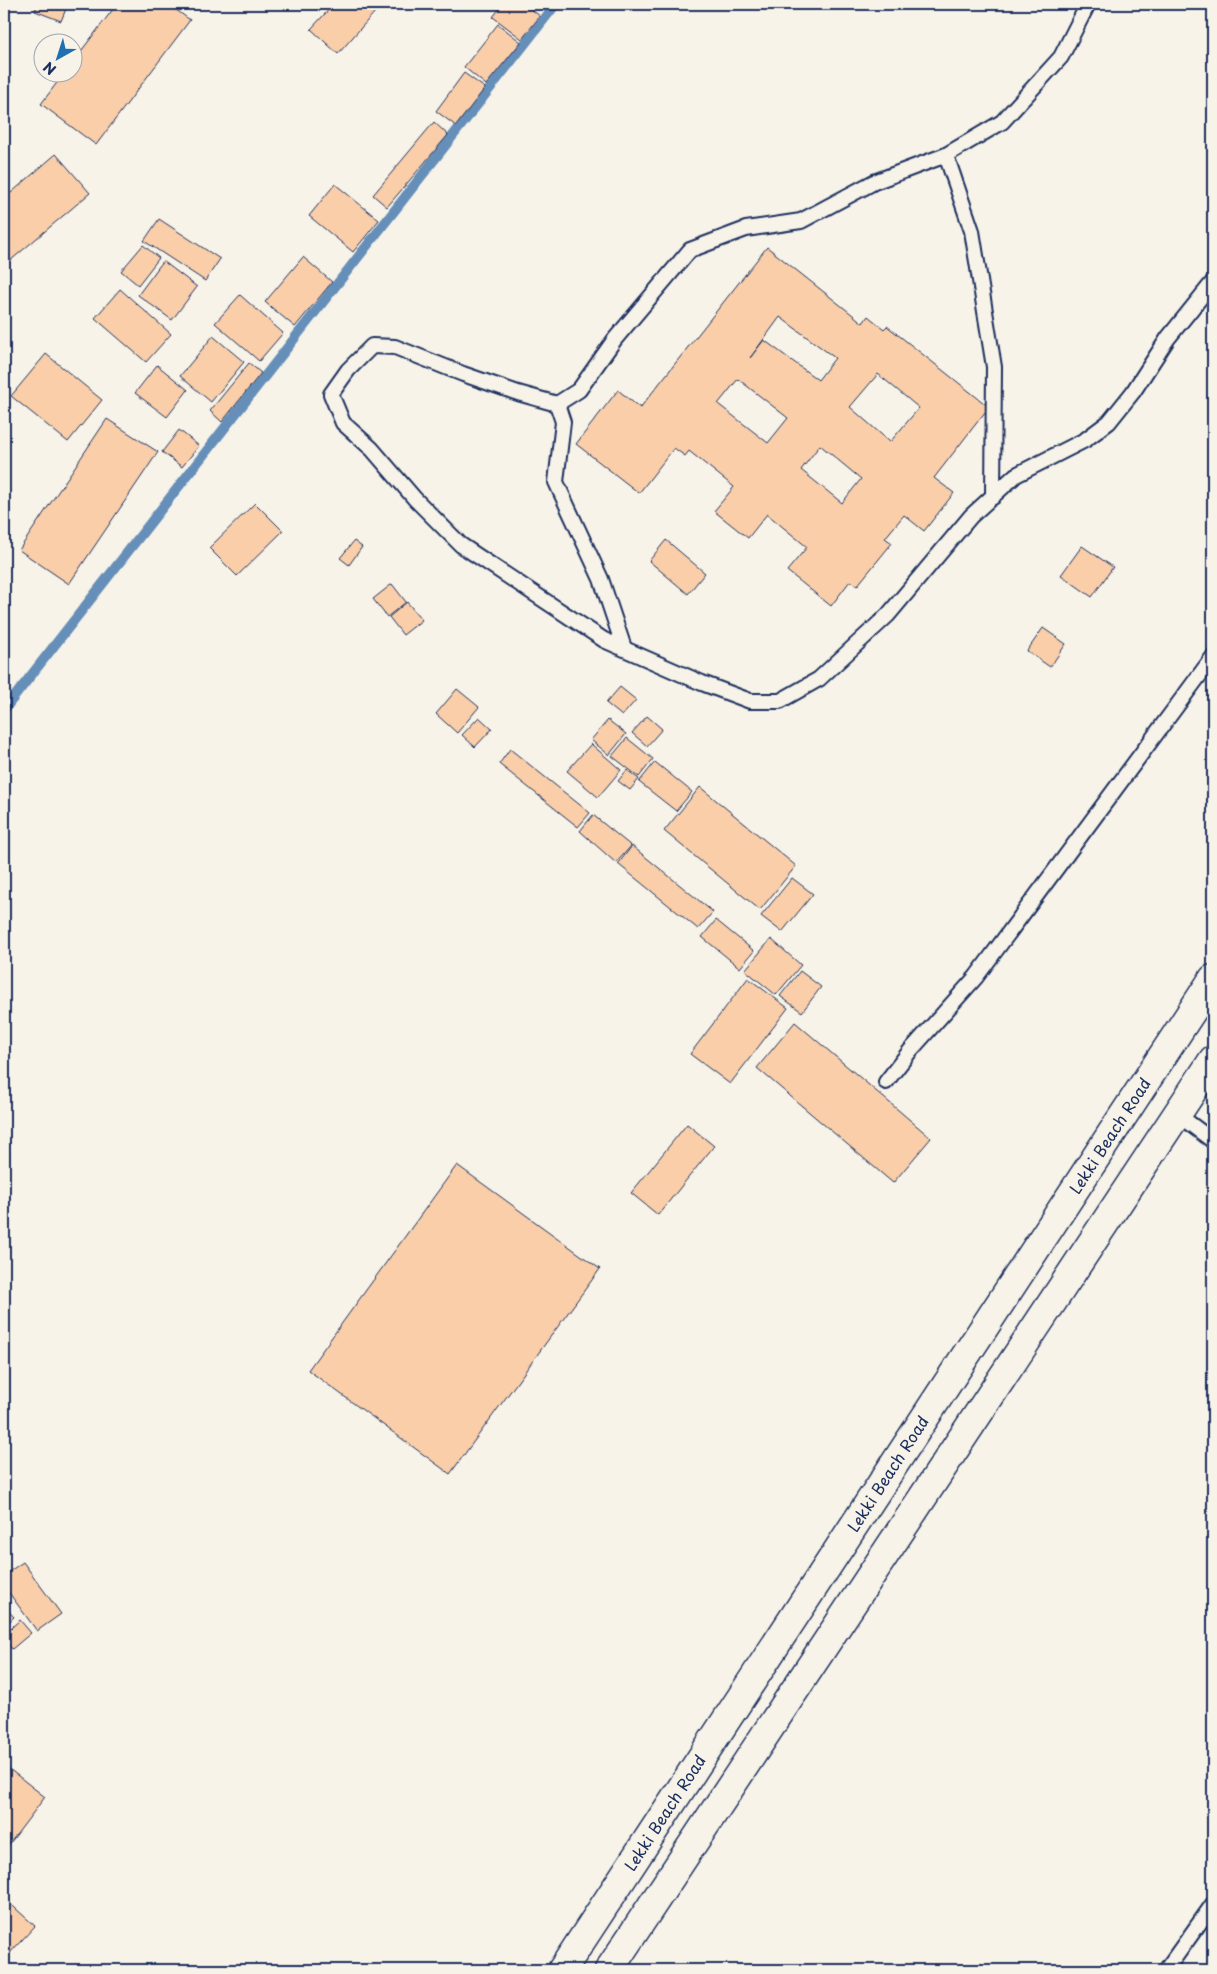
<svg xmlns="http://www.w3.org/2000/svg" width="1217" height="1974" font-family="'Playpen Sans',sans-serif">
<rect width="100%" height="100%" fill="#f7f3e8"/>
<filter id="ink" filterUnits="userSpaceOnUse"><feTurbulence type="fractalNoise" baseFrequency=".02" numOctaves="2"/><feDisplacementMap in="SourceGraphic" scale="10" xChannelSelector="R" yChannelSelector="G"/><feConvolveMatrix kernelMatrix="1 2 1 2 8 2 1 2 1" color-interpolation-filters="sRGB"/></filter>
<g filter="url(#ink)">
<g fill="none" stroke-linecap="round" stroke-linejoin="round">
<path stroke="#658eb9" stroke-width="10" d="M4,710L556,4"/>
</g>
<g fill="#facea9" stroke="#1b2f5e" fill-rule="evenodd">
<path d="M37,4H68L61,21L35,11Z"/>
<path d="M117,4H168L190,20L96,145L41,104L65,72H72V63Z"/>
<path d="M334,4H382L338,54L311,29Z"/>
<path d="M503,4H524L540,16L522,39L493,17Z"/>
<path d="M498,24L521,42L486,85L464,67Z"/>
<path d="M464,73L485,88L456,126L436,111Z"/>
<path d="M434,122L448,135L387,207L373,195Z"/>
<path d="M56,154L90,193L4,266V199Z"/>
<path d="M335,184L379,220L353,252L309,216Z"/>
<path d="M159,219L220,259L205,281L144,241Z"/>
<path d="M143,245L159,258L138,285L121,271Z"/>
<path d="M767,247L863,323L868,316L884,329L887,326L989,407L934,478L954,493L924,531L904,515L885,538L892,543L857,586L850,581L831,606L787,571L807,547L767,514L748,538L714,511L734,487L689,451L685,456L674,448L639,493L576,444L618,390L640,408ZM780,317L835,358L818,380L764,340L750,358ZM878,374L919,408L890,442L850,407ZM738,379L788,418L768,443L718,404ZM820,445L861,479L842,503L801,470Z"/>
<path d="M303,257L332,282L295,327L265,302Z"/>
<path d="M163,261L197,287L172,320L138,295Z"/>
<path d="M120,289L171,334L146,362L95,318Z"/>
<path d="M240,295L283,333L259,361L215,323Z"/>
<path d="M213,336L244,362L211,402L180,376Z"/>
<path d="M46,354L102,400L68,442L11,396Z"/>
<path d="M249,363L261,373L222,422L210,411Z"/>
<path d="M157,365L188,390L167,417L135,393Z"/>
<path d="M107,419L158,452L69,584L19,550Z"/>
<path d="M179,430L199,446L182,467L162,452Z"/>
<path d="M255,503L283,531L237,576L209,548Z"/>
<path d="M666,540L705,573L688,594L649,561Z"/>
<path d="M354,541L362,547L349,565L340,558Z"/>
<path d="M1082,546L1113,567L1092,597L1061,575Z"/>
<path d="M392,584L406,602L387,617L373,599Z"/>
<path d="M407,602L422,620L403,635L389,617Z"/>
<path d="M1043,628L1066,644L1050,667L1027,651Z"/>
<path d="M620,687L636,700L622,716L606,703Z"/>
<path d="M457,689L479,707L457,733L436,714Z"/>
<path d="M647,716L662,729L647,746L632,733Z"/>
<path d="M479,717L492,729L475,747L462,735Z"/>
<path d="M608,720L626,734L609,755L591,740Z"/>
<path d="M627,738L653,759L639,777L612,756Z"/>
<path d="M591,744L621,770L598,797L567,771Z"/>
<path d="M510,749L590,813L578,827L499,764Z"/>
<path d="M655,762L692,792L676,811L639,782Z"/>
<path d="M627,770L639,779L630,790L618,781Z"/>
<path d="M700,787L796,866L760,910L664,831Z"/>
<path d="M593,815L631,846L616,863L580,831Z"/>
<path d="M632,846L713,912L698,929L618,864Z"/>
<path d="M792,878L813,894L782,932L761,916Z"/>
<path d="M716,920L754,951L740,968L702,937Z"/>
<path d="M771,939L801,965L776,995L745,970Z"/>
<path d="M800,971L821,987L802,1012L780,996Z"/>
<path d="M748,978L788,1008L730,1084L690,1054Z"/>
<path d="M795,1022L931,1138L893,1183L757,1068Z"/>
<path d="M687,1124L714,1146L658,1215L631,1193Z"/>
<path d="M457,1165L600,1269L450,1474L308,1370Z"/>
<path d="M23,1562L61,1614L37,1631L4,1586V1575Z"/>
<path d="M4,1606L14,1617L4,1626Z"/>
<path d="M20,1620L31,1633L12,1649L4,1639V1634Z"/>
<path d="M4,1765L45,1797L4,1851Z"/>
<path d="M4,1898L35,1926L9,1954L4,1949Z"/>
</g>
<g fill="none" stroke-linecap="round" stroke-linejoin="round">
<defs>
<g id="service">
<path d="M1088,4L1061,57L1002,122L946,155L874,182L801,221L746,229L690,250L615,339L579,390L557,404L518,393L463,374L395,347L372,346L348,370L331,394L343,423L372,449L415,499L461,545L604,640L702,683L750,701H780L819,679L888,615L971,516L1016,475L1085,440L1109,422L1133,392L1168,338L1213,282"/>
<path d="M946,155L972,231L994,367L993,497"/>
<path d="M557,404L563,422L556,482L601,579L624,648"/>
<path d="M886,1082L910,1051L976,977L1213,657"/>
<path d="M1177,1114L1213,1141"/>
<path d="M1166,1970L1213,1904"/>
</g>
<g id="primary">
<path d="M562,1970L1213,979"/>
<path d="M609,1970L1213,1060"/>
</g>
</defs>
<use href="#service" stroke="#1b2f5e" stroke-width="18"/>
<use href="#primary" stroke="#1b2f5e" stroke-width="31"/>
<use href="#service" stroke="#f7f3e8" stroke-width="14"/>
<use href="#primary" stroke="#f7f3e8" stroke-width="28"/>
</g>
</g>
<g text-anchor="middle" stroke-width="4" stroke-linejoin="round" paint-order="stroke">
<g font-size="16" fill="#1b2f5e" stroke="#f7f3e8">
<text transform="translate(1110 1136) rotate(-57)" y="6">Lekki Beach Road</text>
<text transform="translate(888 1474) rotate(-57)" y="6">Lekki Beach Road</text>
<text transform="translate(665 1813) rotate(-57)" y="6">Lekki Beach Road</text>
</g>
</g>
<rect width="1217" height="1974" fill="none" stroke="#f7f3e8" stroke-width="20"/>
<rect x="10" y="10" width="1197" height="1954" fill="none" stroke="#1b2f5e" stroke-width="2" filter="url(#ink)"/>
<g transform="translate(58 58) rotate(219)"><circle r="24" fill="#f7f3e8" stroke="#9fa5b1"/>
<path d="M0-4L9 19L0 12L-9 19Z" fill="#1f6fb2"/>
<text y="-8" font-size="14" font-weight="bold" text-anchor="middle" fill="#1b2f5e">N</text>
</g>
</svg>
